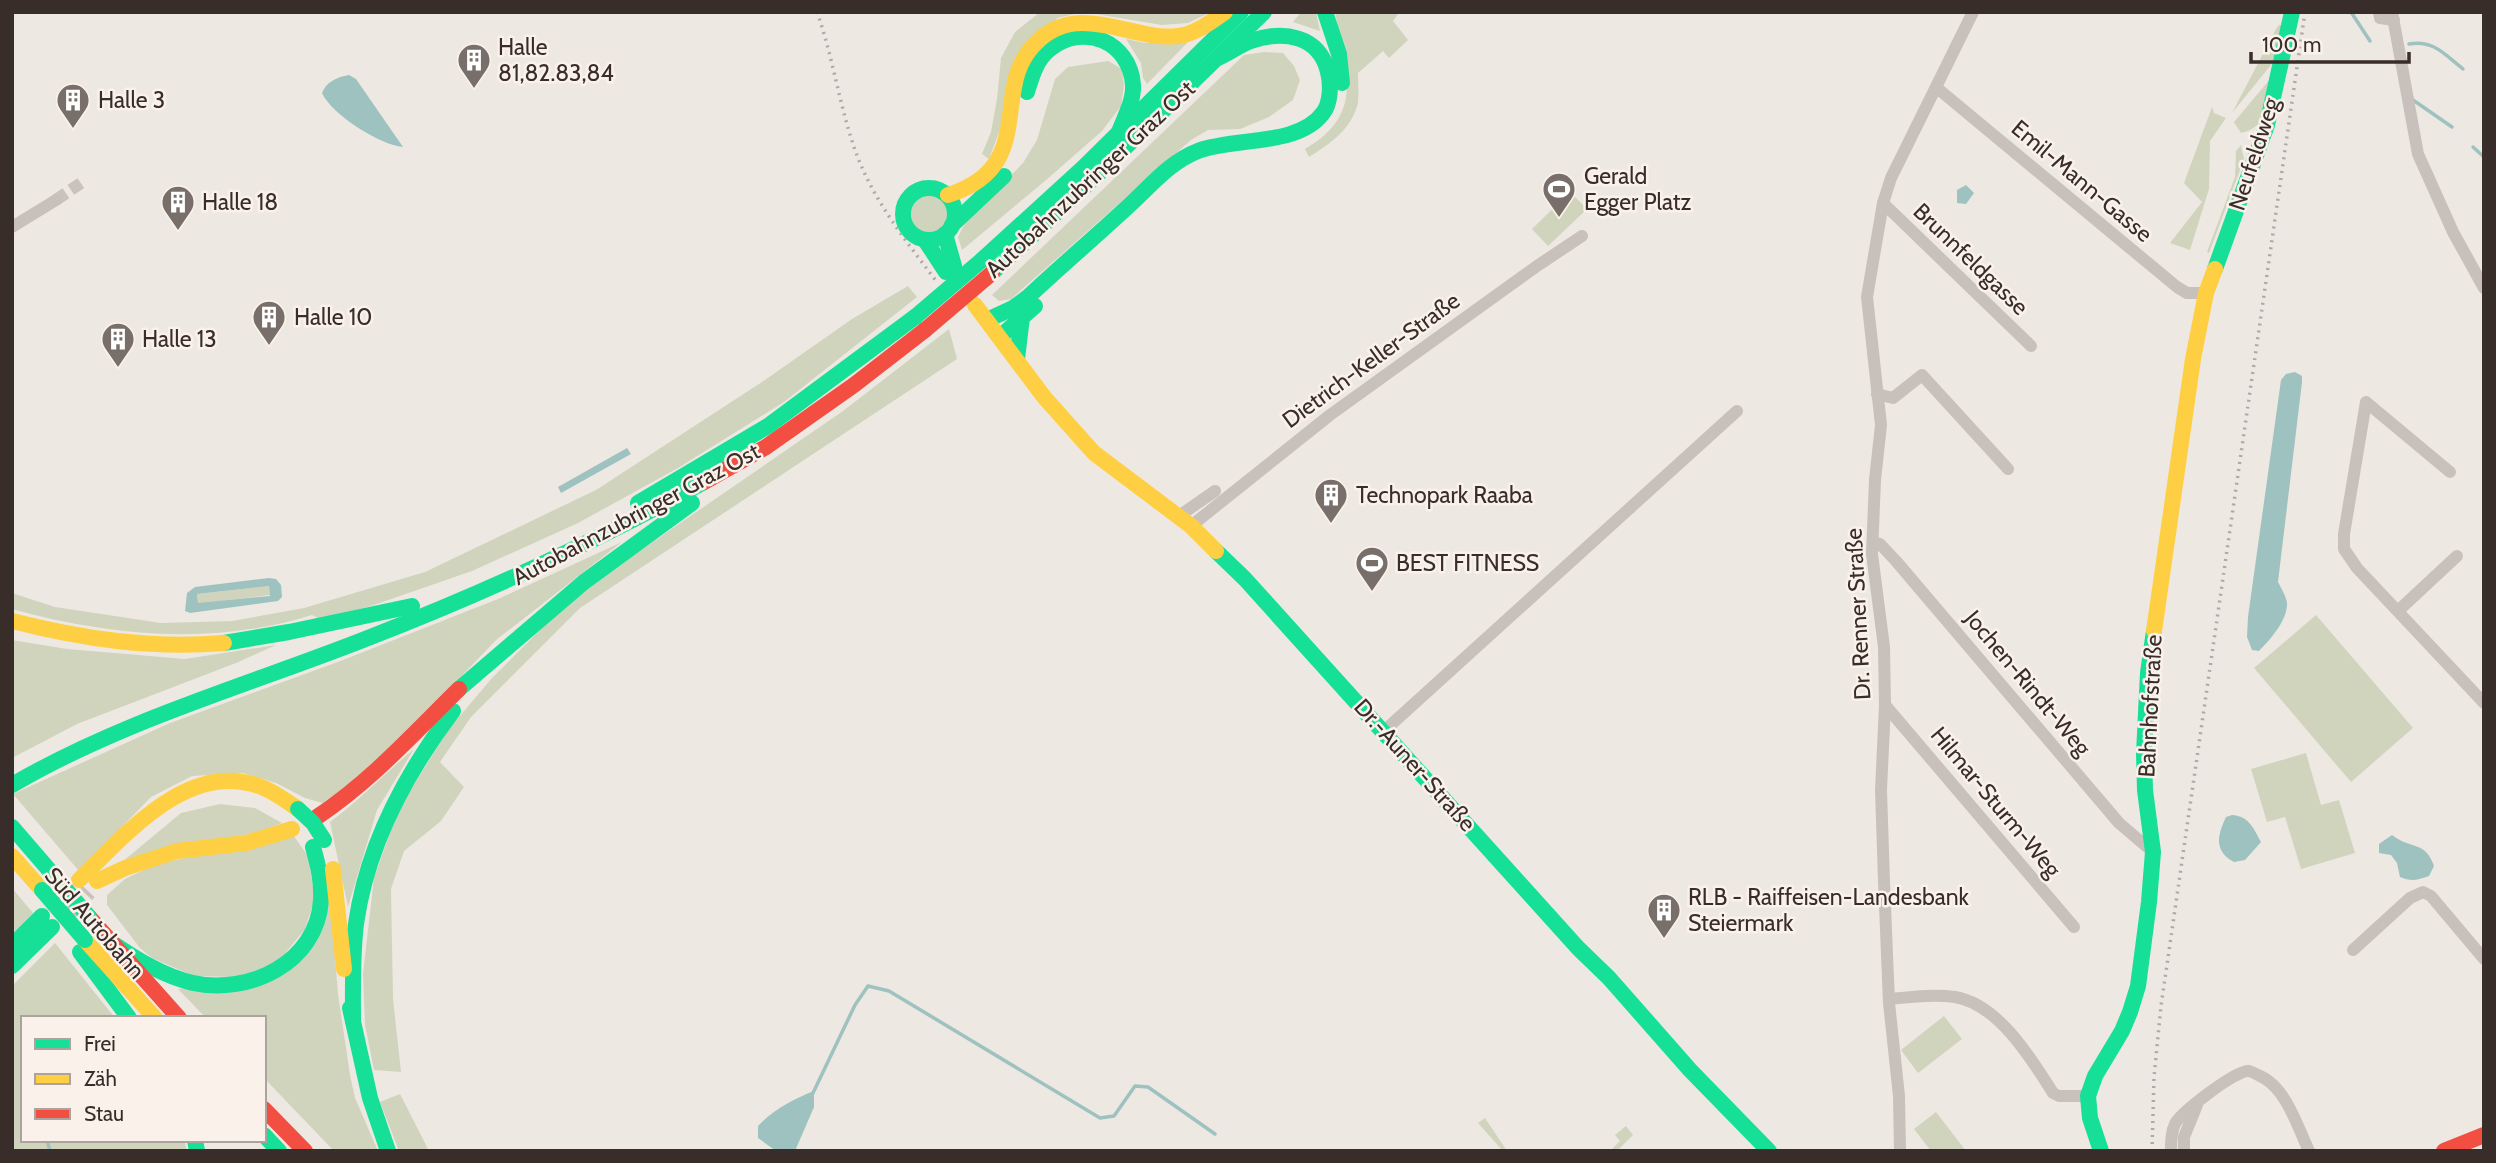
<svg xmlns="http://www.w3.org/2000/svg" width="2496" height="1163" font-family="Cabin,sans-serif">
<rect width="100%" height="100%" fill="#eee8e2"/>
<g fill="#d0d4bc">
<path d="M1040,12H1084L1057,18L1005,116L989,159L982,154L991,132L997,99L1001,58L1015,32Z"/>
<path d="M1084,12H1211L1188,23L1162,25Z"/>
<path d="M1301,12H1316L1320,31L1293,22Z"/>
<path d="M1335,12H1397L1398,14L1393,21L1408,40L1389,58L1383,51L1358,73C1358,82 1359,93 1358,102C1353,128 1330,144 1309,157L1305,149C1367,113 1345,70 1335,12Z"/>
<path d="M2279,25H2284L2279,55L2232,113L2276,29Z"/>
<path d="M1126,39L1145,43L1189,41L1147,84L1143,78L1141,63Z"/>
<path d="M1264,52L1283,53L1294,66L1300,80L1293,100L1269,117L1240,129L1208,130L1191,140L1011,299L999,301L992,295L1244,55Z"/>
<path d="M1108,61L1122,69L1124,85L1121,106L1102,131L1045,181L962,250L958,237L965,223L1023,163L1037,140L1055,79L1068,67Z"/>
<path d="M2271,78C2266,103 2269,127 2241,133L2234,122Z"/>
<path d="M2212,107L2214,113L2226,118L2210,141L2209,189L2190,250L2170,243L2202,202L2184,183Z"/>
<path d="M2241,145L2244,159L2209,253L2207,252L2235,177L2236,151Z"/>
<path d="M1570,192L1587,209L1548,246L1532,229Z"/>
<circle cx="930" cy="214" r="19"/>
<path d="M908,286L917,297L784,402L678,468L578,523L472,571L371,606L320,619L312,615C215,646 109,636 12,609V593L55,607L161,623L232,621L304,608L425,572L596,490L762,382L852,319Z"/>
<path d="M949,329L957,359L580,608L471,717L440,762L464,787L441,821L404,851L391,889L393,999L401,1072L374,1070L365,1025L363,974L374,878L398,810L448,730L492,678L544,626L599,579L843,411Z"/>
<path d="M622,542L496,640L410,730L326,804L305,798L276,783L243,773L192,776L151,797L79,871L13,794L170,723L343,660L498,599Z"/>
<path d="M269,586L270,595L198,604L197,594Z"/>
<path d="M2316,615L2413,728L2351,782L2254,668Z"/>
<path d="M12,640L67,649L185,659L276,645L236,663L77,724L12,758Z"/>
<path d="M414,749L377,810L348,907L330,822C360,800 385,773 414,749Z"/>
<path d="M2306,753L2321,805L2339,800L2355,853L2301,869L2285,817L2267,822L2251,769Z"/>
<path d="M220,804L255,808L282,823L262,831L122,862L181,813Z"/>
<path d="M293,835L308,856L315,898L305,929L279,961L240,977L194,976L152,958L140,948L107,905V895L125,879L156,864Z"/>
<path d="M12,888L33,913L12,937Z"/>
<path d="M330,896L338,994L350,1075L355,1098L378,1151H334L264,1078V1018H206L178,989L268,983Z"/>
<path d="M55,943L115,1018H23V1140H184L187,1151H12V986Z"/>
<path d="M1944,1016L1962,1039L1918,1073L1901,1050Z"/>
<path d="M400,1094L429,1151H399L380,1102Z"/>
<path d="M1936,1112L1966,1151H1931L1914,1129Z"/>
<path d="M1485,1118L1507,1151H1503L1478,1123Z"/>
<path d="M1626,1126L1633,1135L1617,1151H1610L1620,1141L1615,1135Z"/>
</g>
<g fill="#9ec2c0" fill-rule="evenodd">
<path d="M349,75L356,79L403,147C380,145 332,115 322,93C326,82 337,77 349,75Z"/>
<path d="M1966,185L1974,193L1966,204L1957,203V190Z"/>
<path d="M2295,372L2302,376V382L2278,582C2281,588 2286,596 2287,603C2288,620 2270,640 2259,651L2252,650L2247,637L2248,617L2281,380L2286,374Z"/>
<path d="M627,448L631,454L561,493L558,487Z"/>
<path d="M269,578L276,579L281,585L282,597L278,601L190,613L185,611L187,593L195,587ZM269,586L270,596L198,603L197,594Z"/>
<path d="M2232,815C2249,816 2254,829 2261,842L2245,860L2234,862C2214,851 2217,836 2226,817Z"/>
<path d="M2392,835C2411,850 2425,840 2434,866L2429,876C2418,880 2411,882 2400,877L2397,863L2391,855L2379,853V844Z"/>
<path d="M814,1091V1107L795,1151H776L758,1138V1126C774,1109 792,1100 814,1091Z"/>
</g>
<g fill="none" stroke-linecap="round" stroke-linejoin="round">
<g stroke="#9ec2c0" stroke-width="3.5">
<path d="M2351,12L2370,41"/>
<path d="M2409,44C2434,40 2444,54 2463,69"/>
<path d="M2413,100L2452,127"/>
<path d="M2473,147L2484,157"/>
<path d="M813,1093L855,1005L868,986L889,991L1100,1118L1114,1116L1135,1086L1148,1087L1215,1134"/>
<path d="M47,1140L50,1151"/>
</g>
<path stroke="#cac3bd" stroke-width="12" stroke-dasharray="12 6" stroke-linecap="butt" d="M56,200L84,181"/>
<path stroke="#cac3bd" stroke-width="21" stroke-dasharray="21 10" stroke-linecap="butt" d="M63,915L87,890"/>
<g stroke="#c8c1bb" stroke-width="12">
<path d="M2379,12L2380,18L2394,20"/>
<path d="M2392,12L2418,154L2453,232L2484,288"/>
<path d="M1937,88L2177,287L2187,293H2206"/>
<path d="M1883,203L2031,346"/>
<path d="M12,227L56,200"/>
<path d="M1877,394L1893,398L1922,375L2008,469"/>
<path d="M2450,472L2366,402L2344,534V549L2357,568L2484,703"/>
<path d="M1179,516L1215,491"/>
<path d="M1191,526L1330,415L1537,266L1582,236"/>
<path d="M1873,542L1880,544L1896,561L2119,823L2153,852"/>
<path d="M2398,611L2457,556"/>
<path d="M1885,705L2074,927"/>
<path d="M1384,731L1737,411"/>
<path d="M2353,950L2410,898L2423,892L2431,896L2484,959"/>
<path d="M1889,999C1911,997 1933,994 1955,997C1998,1004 2031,1058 2053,1093L2059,1096H2088"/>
<path d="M1900,1151L1899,1096L1889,1003L1884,881L1881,790L1885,705L1884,647L1872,554L1875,480L1881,425L1867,297L1883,203L1891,178L1973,12"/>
<path d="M2171,1151C2171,1142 2171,1132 2175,1124C2180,1113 2237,1069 2249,1071C2253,1072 2260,1076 2264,1078C2287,1091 2298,1128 2309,1151"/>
<path d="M2184,1151V1137L2197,1105"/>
</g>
<g stroke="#16e098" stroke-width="16">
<path d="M1325,12L1339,54L1342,83"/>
<path d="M1027,92C1032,76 1036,60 1050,49C1084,22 1130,42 1133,85C1134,101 1124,118 1119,132"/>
<circle cx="929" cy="214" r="26"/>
<path d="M952,225L1004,176"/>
<path d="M945,234L954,266"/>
<path d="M925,240L946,272"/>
<path d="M982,260L1084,167L1241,12"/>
<path d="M2215,269L2267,125L2292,12"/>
<path d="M992,273L1093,179L1264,12"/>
<path d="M987,320L1013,308L1028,297C1063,264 1100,233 1135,200C1154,182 1172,161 1198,151C1234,137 1298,147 1323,113C1331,103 1331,84 1328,72C1319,35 1283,30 1251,41C1240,45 1229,53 1218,58"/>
<path d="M1000,337L1035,306"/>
<path d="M1017,359L1022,317"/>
<path d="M638,503L768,426L915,317"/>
<path d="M1216,551L1245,579L1578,948L1609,978L1690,1070L1769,1151"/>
<path d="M224,643L289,632L412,606"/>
<path d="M459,689L584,582L692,503"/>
<path d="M12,785C123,720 249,685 368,638C484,593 595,542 704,482"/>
<path d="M12,827L56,878"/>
<path d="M111,942C136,959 163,976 193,983C249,995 317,963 321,900C322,881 318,865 313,847"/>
<path d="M12,946L42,916"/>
<path d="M80,952L129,1018"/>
<path d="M12,966L52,927"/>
<path d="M350,1008L370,1098L388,1151"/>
<path d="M353,1021C353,989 352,956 356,924C367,845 406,773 453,711"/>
<path d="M264,1135L279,1151"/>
<path d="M195,1140L197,1151"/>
<path d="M2101,1151L2090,1118L2088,1096L2095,1076L2122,1031L2130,1012L2138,986L2149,902L2153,852L2145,790L2144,753L2148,673L2154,631"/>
</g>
<g stroke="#ffcf43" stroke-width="16">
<path d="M948,195C1042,165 986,86 1039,40C1081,1 1134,42 1178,36C1195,34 1211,22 1225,12"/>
<path d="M975,305L1044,397L1094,453L1191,526L1216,551"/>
<path d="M12,621C83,639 151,649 224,643"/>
<path d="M2154,631L2193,359L2206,293L2215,269"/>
<path d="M12,856L42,890"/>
<path d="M333,869L344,969"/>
<path d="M79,880C126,834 192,755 266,789C277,794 288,802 298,809"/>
<path d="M97,881L125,868L177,851L246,843L292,829"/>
<path d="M85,940L155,1018"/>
</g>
<g stroke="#f24e42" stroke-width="16">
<path d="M704,482L766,447L854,385L925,330"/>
<path d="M317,817C371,781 413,734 459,689"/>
<path d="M89,917L179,1018"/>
<path d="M264,1109L305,1151"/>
<path d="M2444,1151L2484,1135"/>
</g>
<g stroke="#afa9a6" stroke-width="3.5" stroke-dasharray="2 5" stroke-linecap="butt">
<path d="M817,12C834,60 840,111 858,158C876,204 907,242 936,281"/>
<path d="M2152,1151L2154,1077L2161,1006L2305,12"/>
</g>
<g stroke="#16e098" stroke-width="16">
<path d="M915,317L982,260"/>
<path d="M298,809L313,823L324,840"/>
<path d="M56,878L89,917"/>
<path d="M42,890L85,940"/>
</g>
<path stroke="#f24e42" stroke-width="16" d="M925,330L992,273"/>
</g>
<defs>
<symbol id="building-pin" viewBox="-11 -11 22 30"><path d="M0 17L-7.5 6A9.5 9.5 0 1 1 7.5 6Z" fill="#786e6a" stroke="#faf2ea"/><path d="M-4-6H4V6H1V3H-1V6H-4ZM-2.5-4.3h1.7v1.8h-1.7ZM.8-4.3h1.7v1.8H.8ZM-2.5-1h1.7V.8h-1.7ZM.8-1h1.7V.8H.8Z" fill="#fff"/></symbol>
<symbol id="stadium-pin" viewBox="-11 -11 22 30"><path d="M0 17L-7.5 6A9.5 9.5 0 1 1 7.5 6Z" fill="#786e6a" stroke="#faf2ea"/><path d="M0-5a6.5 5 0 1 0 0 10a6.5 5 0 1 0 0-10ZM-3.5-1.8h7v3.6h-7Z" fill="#fff"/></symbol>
</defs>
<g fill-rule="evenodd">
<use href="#building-pin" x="455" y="41" width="38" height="52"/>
<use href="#building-pin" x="54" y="81" width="38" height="52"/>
<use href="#stadium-pin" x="1540" y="170" width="38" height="52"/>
<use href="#building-pin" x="159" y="183" width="38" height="52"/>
<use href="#building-pin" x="250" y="298" width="38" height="52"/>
<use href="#building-pin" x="99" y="320" width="38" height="52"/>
<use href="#building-pin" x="1312" y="476" width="38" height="52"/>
<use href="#stadium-pin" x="1353" y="544" width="38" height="52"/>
<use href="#building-pin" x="1645" y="891" width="38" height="52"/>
</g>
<g text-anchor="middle" stroke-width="5" stroke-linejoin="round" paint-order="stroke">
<g font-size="23" fill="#392d29" stroke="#faf2ea" text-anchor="start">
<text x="498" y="55">Halle<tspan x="498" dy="26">81,82.83,84</tspan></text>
<text x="98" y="108">Halle 3</text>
<text x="1584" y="184">Gerald<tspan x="1584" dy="26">Egger Platz</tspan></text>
<text x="202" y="210">Halle 18</text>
<text x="294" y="325">Halle 10</text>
<text x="142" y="347">Halle 13</text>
<text x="1356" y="503">Technopark Raaba</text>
<text x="1396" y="571">BEST FITNESS</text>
<text x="1688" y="905">RLB - Raiffeisen-Landesbank<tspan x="1688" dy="26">Steiermark</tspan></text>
</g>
<g font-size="23" fill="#392d29" stroke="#faf2ea">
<text transform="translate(2254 154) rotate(-72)" y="8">Neufeldweg</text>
<text transform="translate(1090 179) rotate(-43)" y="8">Autobahnzubringer Graz Ost</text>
<text transform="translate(2082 181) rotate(40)" y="8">Emil-Mann-Gasse</text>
<text transform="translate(1971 259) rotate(44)" y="8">Brunnfeldgasse</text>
<text transform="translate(1371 360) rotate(-36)" y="8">Dietrich-Keller-Straße</text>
<text transform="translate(636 514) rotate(-28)" y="8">Autobahnzubringer Graz Ost</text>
<text transform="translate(1858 614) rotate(-93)" y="8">Dr. Renner Straße</text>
<text transform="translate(2028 683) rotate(50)" y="8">Jochen-Rindt-Weg</text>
<text transform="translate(2150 706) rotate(-87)" y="8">Bahnhofstraße</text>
<text transform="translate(1415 765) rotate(48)" y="8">Dr.-Auner-Straße</text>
<text transform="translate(1996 802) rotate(50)" y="8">Hilmar-Sturm-Weg</text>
<text transform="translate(95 923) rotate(49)" y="8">Süd Autobahn</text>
</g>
</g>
<rect width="2496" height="1163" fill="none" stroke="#392d29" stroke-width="28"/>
<rect x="21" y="1016" width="245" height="126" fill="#faf2ea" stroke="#ada39d" stroke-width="2"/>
<rect x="35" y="1039" width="35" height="10" fill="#16e098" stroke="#ada39d" stroke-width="2"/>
<text x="84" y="1051" font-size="21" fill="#392d29">Frei</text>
<rect x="35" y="1074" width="35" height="10" fill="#ffcf43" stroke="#ada39d" stroke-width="2"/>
<text x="84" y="1086" font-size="21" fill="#392d29">Zäh</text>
<rect x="35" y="1109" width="35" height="10" fill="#f24e42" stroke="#ada39d" stroke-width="2"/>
<text x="84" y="1121" font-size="21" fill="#392d29">Stau</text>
<path d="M2251 52v10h158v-10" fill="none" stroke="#392d29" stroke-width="3.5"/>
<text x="2262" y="52" font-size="21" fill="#392d29" stroke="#faf2ea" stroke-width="5" paint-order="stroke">100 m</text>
</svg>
